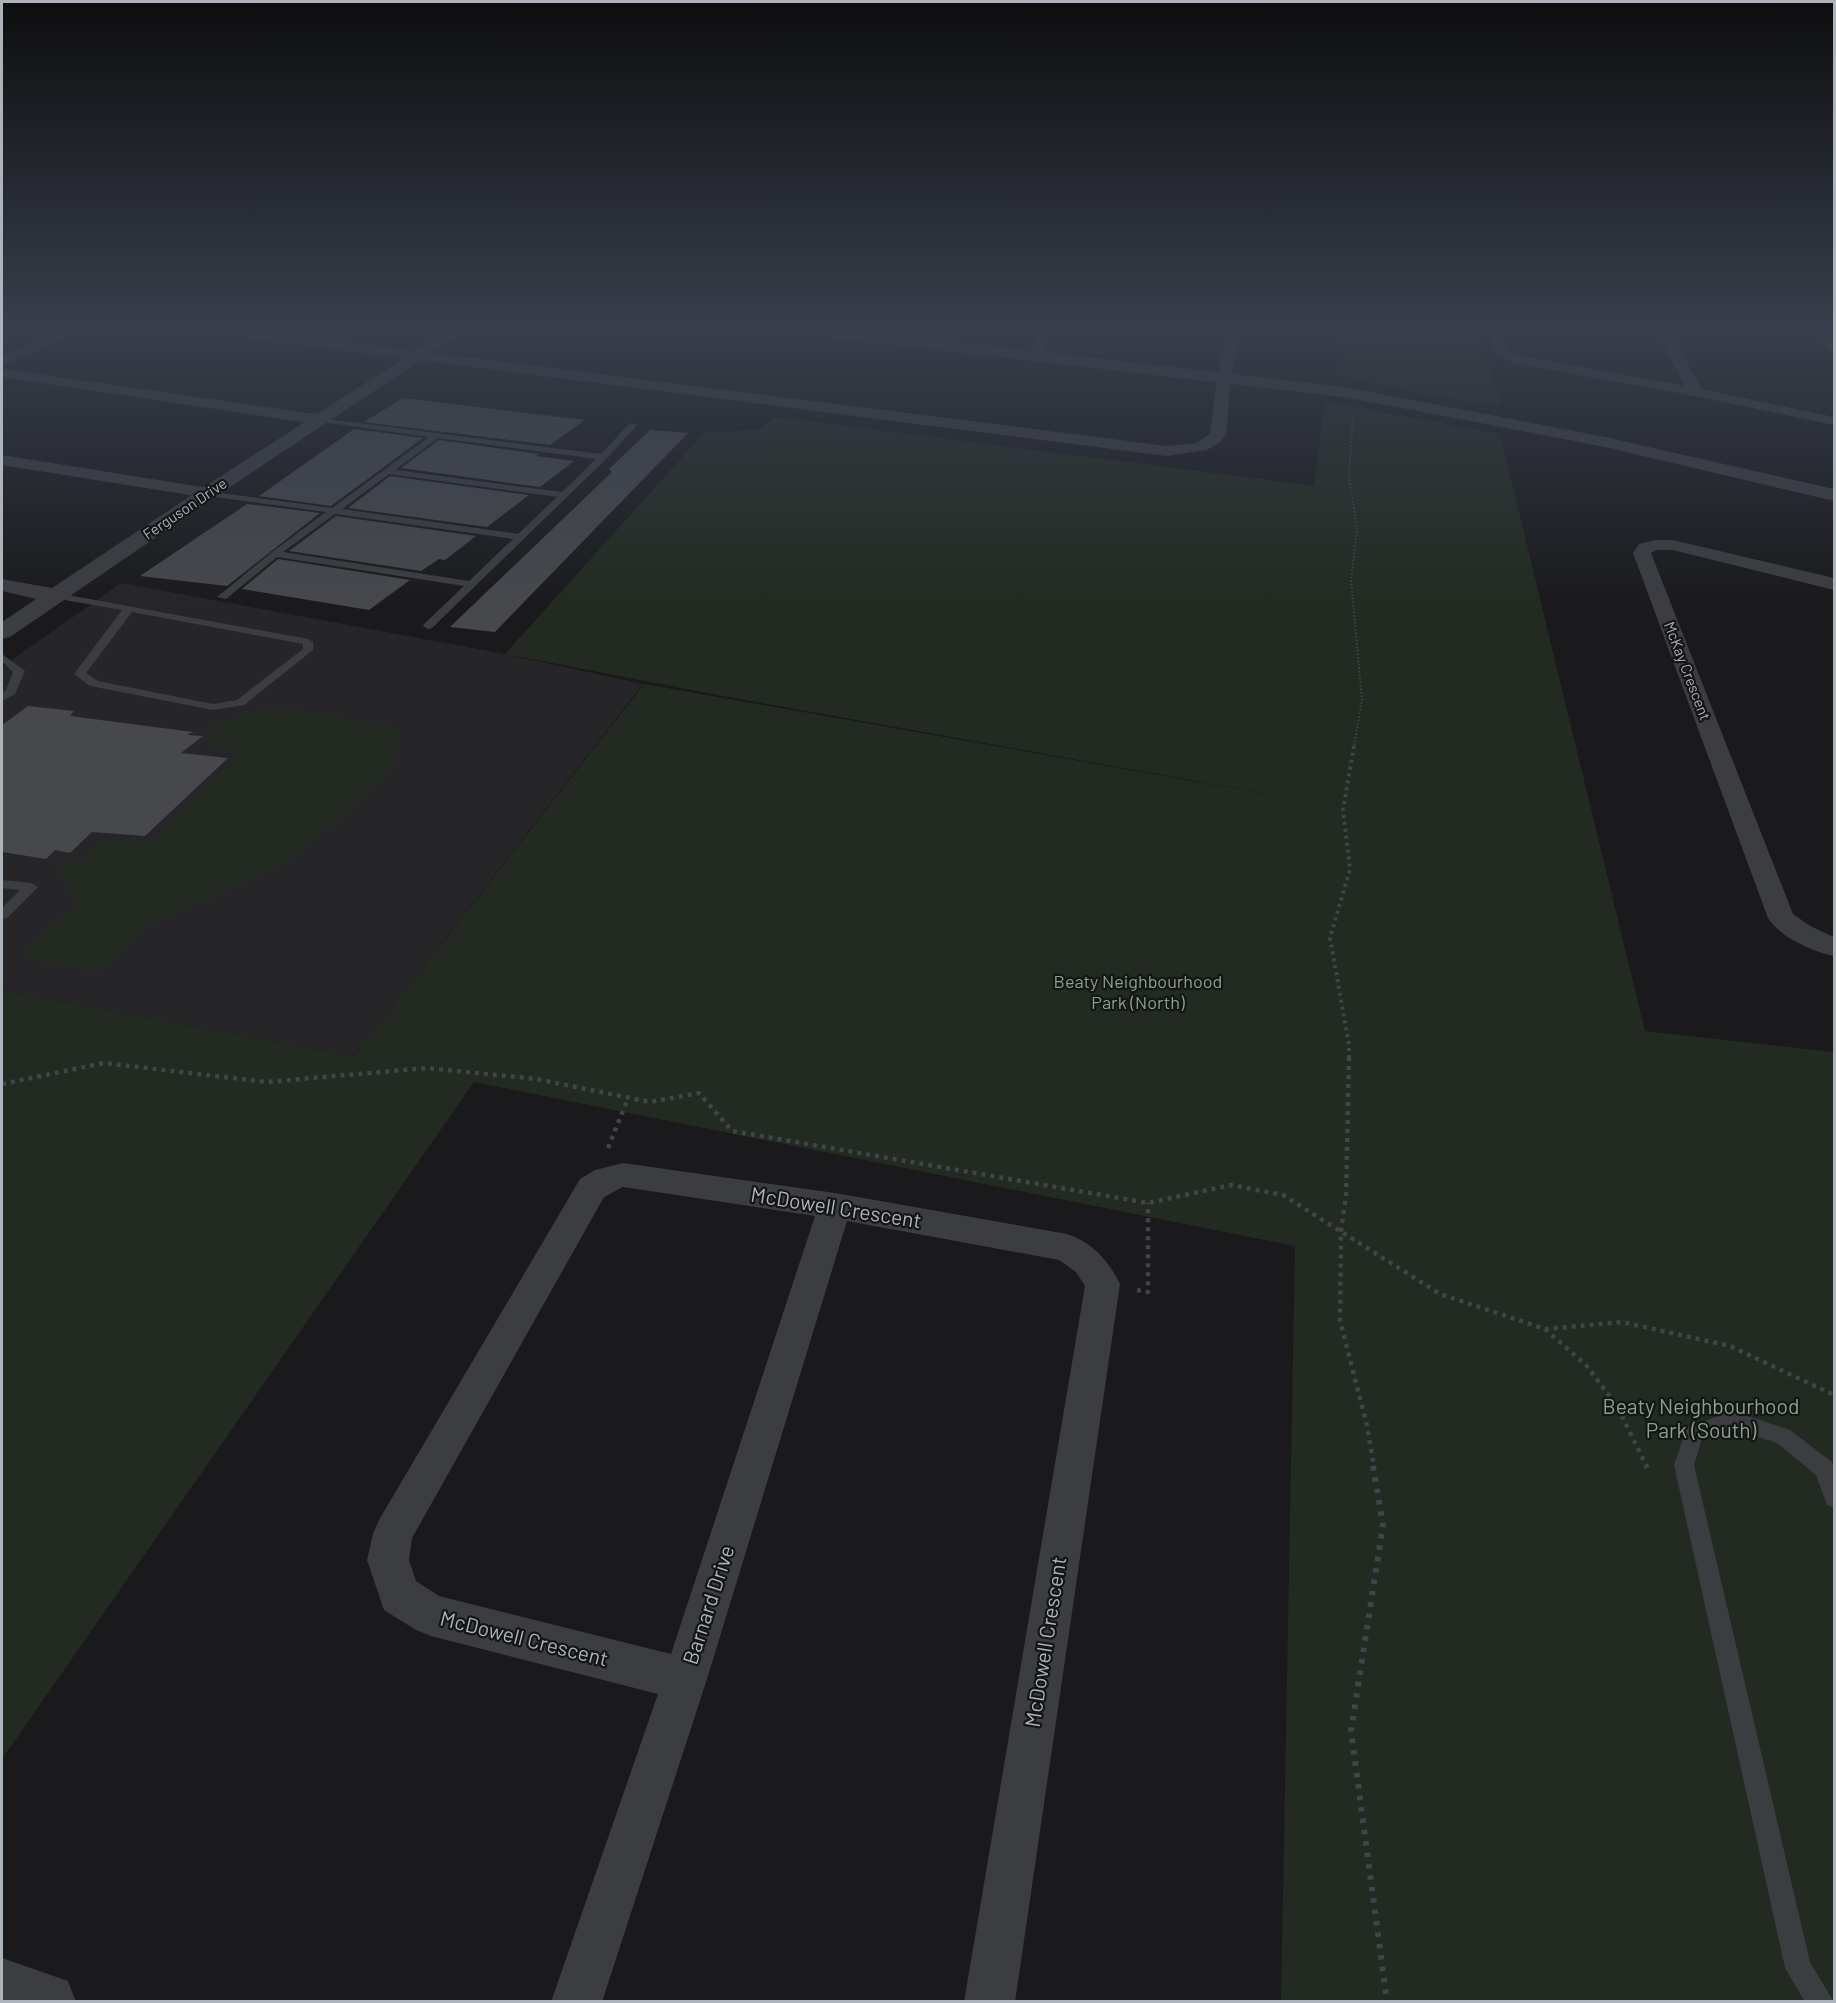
<svg xmlns="http://www.w3.org/2000/svg" width="1836" height="2003" font-family="Barlow,sans-serif">
<rect width="100%" height="100%" fill="#1a1a1c"/>
<g fill="#262629">
<path d="M2,326H80L50,339L2,333Z"/>
<path d="M121,583L505,654L643,684L354,1056L2,990V667Z"/>
</g>
<g fill="#222a21">
<path d="M1478,326L1501,405L1437,397L1337,375L1336,326Z"/>
<path d="M1325,402L1500,434L1645,1031L1834,1052V2001H1281L1295,1246L474,1082L2,1759V990L354,1056L644,684L1340,807L723,696L505,654L705,432L758,430L776,417L1314,486Z"/>
<path d="M275,706L401,729L391,773L287,862L150,925L100,972L20,957L81,901L71,896L57,863H81L101,840L150,844L243,751L203,745L212,737L210,726Z"/>
</g>
<g fill="#46484c">
<path d="M403,398L585,420L550,445L364,422Z"/>
<path d="M354,429L423,438L331,506L259,496Z"/>
<path d="M650,430L688,433L495,632L450,627L612,472L609,469Z"/>
<path d="M439,440L539,454L536,456L574,461L540,487L401,468Z"/>
<path d="M390,476L529,495L487,527L348,508Z"/>
<path d="M247,504L320,513L227,586L140,576Z"/>
<path d="M336,516L476,536L445,560L439,559L421,571L289,551Z"/>
<path d="M278,559L410,580L369,610L242,589Z"/>
<path d="M28,706L74,711L70,716L193,732L187,735L203,736L181,753L228,758L145,836L92,832L70,853L55,850L46,859L2,852V725Z"/>
</g>
<g fill="none" stroke-linecap="round" stroke-linejoin="round">
<g stroke="#414448" stroke-width="2" stroke-dasharray="1.5 2" stroke-linecap="butt">
<path d="M1354,326L1355,371"/>
<path d="M1353,417L1349,477L1357,528L1351,580L1362,699L1354,747"/>
</g>
<path stroke="#414448" stroke-width="4" stroke-dasharray="3 4" stroke-linecap="butt" d="M1349,1058V1045L1330,938L1350,869L1343,810L1354,745"/>
<g stroke="#414448" stroke-width="4.5" stroke-dasharray="4 5" stroke-linecap="butt">
<path d="M1349,1057L1346,1196L1341,1231L1340,1320L1367,1426L1374,1467"/>
<path d="M2,1084L104,1063L267,1082L427,1068L536,1079L650,1102L699,1093L732,1131L1148,1203L1231,1185L1283,1195L1440,1294L1545,1329L1622,1322L1730,1346L1834,1395"/>
<path d="M608,1148L628,1098"/>
<path d="M1137,1290L1148,1292V1203"/>
<path d="M1545,1329L1586,1365L1617,1406L1647,1467"/>
</g>
<g stroke="#414448" stroke-width="6" stroke-dasharray="4.5 7" stroke-linecap="butt">
<path d="M1373,1466L1383,1525L1351,1731L1387,2002"/>
<path d="M1646,1466L1647,1468"/>
</g>
<g fill="#3b3d41" fill-rule="evenodd">
<path d="M319,418L601,454L630,423L637,425L606,459L432,628L428,629L423,626L424,624L464,586L277,557L226,599L217,597L272,552L326,512L208,496L205,495V491L332,508L429,437L322,422H319ZM438,438L596,459L562,492L395,470ZM389,474L557,497L518,534L342,509ZM335,514L513,539L469,581L283,552Z"/>
<path d="M57,593L308,639L313,642V650L244,705L213,710L90,686L74,674L122,610L53,598V594ZM132,612L303,644V649L237,700L213,704L98,681L86,673Z"/>
<path d="M2,654L25,671L15,694L2,701V693L6,690L13,672L2,662Z"/>
<path d="M2,880L31,883L38,887L7,918L2,919V908L20,890L2,888Z"/>
<path d="M1733,1411L1790,1430L1832,1462L1834,1467V1508L1827,1505L1816,1475L1777,1443L1733,1429L1702,1439L1694,1465L1810,1962L1834,2002H1805L1785,1968L1674,1465L1687,1427Z"/>
</g>
<g fill="#3b3d41" fill-rule="evenodd">
<path d="M75,326H94L2,365V356Z"/>
<path d="M179,326H220L1167,446L1196,443L1210,434L1217,377L1227,326H1241L1231,377L1226,435L1219,443L1207,450L1167,456L185,330Z"/>
<path d="M1043,326H1056L1041,359H1031L1029,356Z"/>
<path d="M1489,326H1502L1507,350L1522,356L1684,386L1655,326H1668L1701,389L1834,417V425L1695,396L1513,363L1494,352Z"/>
<path d="M1811,326H1824L1834,340V352L1829,351Z"/>
<path d="M2,369L322,415L330,420L322,425L2,377Z"/>
<path d="M2,455L208,488L214,489L216,493L214,497L208,498L2,465Z"/>
<path d="M1655,540H1673L1834,578V590L1673,550H1656L1651,553L1793,914L1810,926L1834,937V956C1812,951 1781,938 1768,918L1633,553L1639,544Z"/>
<path d="M623,1163L835,1193L1067,1234C1093,1243 1108,1260 1120,1284L1015,2002H964L1085,1286L1076,1272L1059,1260L847,1221L707,1679L602,2002H551L658,1694L431,1636L416,1630L384,1610L367,1560L373,1534L379,1520L580,1179L595,1170ZM623,1187L815,1216L671,1654L439,1596L416,1581L409,1560L412,1538L604,1197Z"/>
</g>
<g fill="#3b3d41" fill-rule="evenodd">
<path d="M454,326H472L215,497L10,637L2,639V622L36,599L2,591V579L52,588L201,489Z"/>
<path d="M768,326H820L1344,387L1605,437L1834,489V501L1605,447L1344,397L775,331Z"/>
<path d="M2,1958L68,1981L76,2002H2Z"/>
</g>
</g>
<linearGradient id="sky" x2="0" y2="1"><stop stop-color="#0e0e0f"/><stop offset="0.54" stop-color="#383e4b"/><stop offset="1" stop-color="#383e4b" stop-opacity="0"/></linearGradient>
<rect width="1836" height="607" fill="url(#sky)"/>
<g text-anchor="middle" stroke-width="4.5" stroke-linejoin="round" paint-order="stroke">
<g font-size="15" fill="#acb3bb" stroke="#151517">
<text transform="translate(185 509) rotate(-34)" y="5">Ferguson Drive</text>
<text transform="translate(1687 671) rotate(69)" y="5">McKay Crescent</text>
</g>
<g font-size="18" fill="#87a584" stroke="#151517">
<text x="1138" y="988">Beaty Neighbourhood<tspan x="1138" dy="21">Park (North)</tspan></text>
</g>
<g font-size="21" fill="#acb3bb" stroke="#151517">
<text transform="translate(836 1208) rotate(9)" y="7">McDowell Crescent</text>
<text transform="translate(709 1605) rotate(-72)" y="7">Barnard Drive</text>
<text transform="translate(524 1639) rotate(14)" y="7">McDowell Crescent</text>
<text transform="translate(1046 1642) rotate(-81)" y="7">McDowell Crescent</text>
</g>
<g font-size="21" fill="#87a584" stroke="#151517">
<text x="1701" y="1414">Beaty Neighbourhood<tspan x="1701" dy="24">Park (South)</tspan></text>
</g>
</g>
<rect width="1836" height="2003" fill="none" stroke="#acb3bb" stroke-width="6"/>
</svg>
